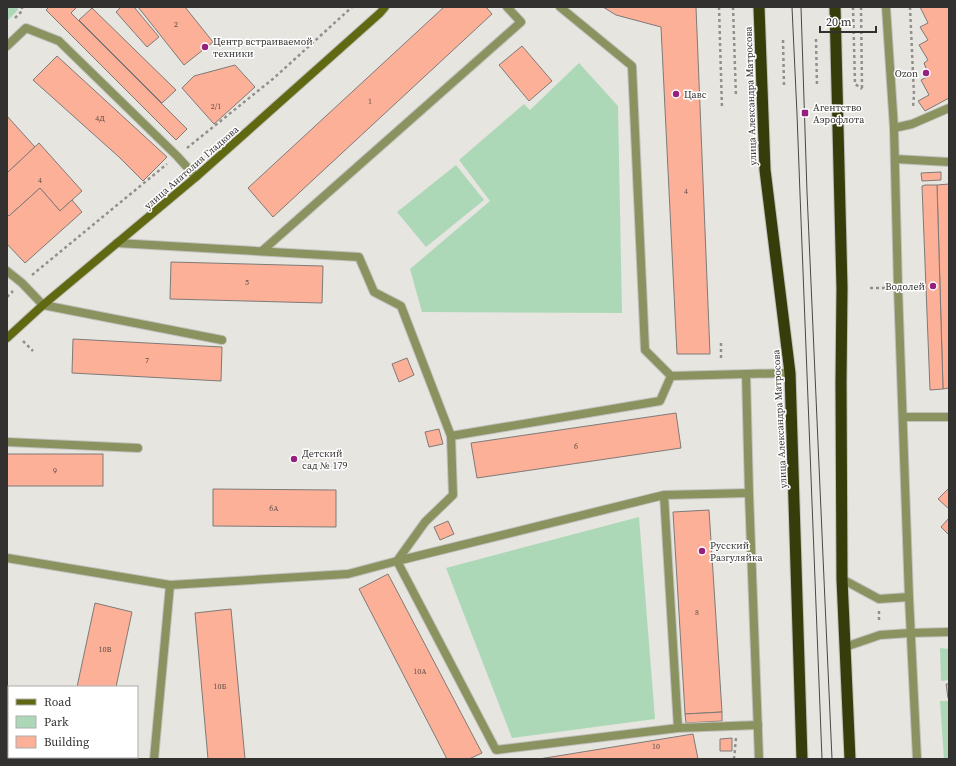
<svg xmlns="http://www.w3.org/2000/svg" width="956" height="766" font-family="'Source Serif 4',serif">
<rect width="100%" height="100%" fill="#e7e5e0"/>
<g fill="#add8b7">
<path d="M7,7H18V10L7,21Z"/>
<path d="M579,63L618,106L622,313L422,312L410,269L490,201L459,160L524,104L530,110Z"/>
<path d="M456,165L484,200L426,247L397,212Z"/>
<path d="M639,517L655,719L512,738L446,568Z"/>
<path d="M940,648L949,649V680L941,681Z"/>
<path d="M940,701H949V759H944Z"/>
</g>
<g fill="#fbb097" stroke="#7f7a78">
<path d="M49,7H77L71,13L187,129L176,140L46,10Z"/>
<path d="M121,7H134L159,37L147,47L116,12Z"/>
<path d="M138,7H185L213,42L184,65Z"/>
<path d="M444,7H486L492,14L273,217L248,188Z"/>
<path d="M603,7H696L710,354H677L661,27L616,15Z"/>
<path d="M920,7H949V98L925,111L918,101L929,95L921,80L929,76L924,63L928,60L919,45L928,40L920,27L928,23Z"/>
<path d="M92,8L176,90L162,103L79,20Z"/>
<path d="M522,46L552,81L529,101L499,65Z"/>
<path d="M57,56L167,157L143,181L119,157L33,80Z"/>
<path d="M235,65L255,87L214,124L182,88L194,76Z"/>
<path d="M7,116L35,147L8,172L7,171Z"/>
<path d="M39,143L82,191L60,211L40,188L9,216L7,214V171L8,172Z"/>
<path d="M941,172V180L922,181L921,173Z"/>
<path d="M949,184V388L943,389L937,185Z"/>
<path d="M925,185H937L943,389L930,390L922,186Z"/>
<path d="M40,188L60,211L72,200L82,212L25,263L7,244V214L9,216Z"/>
<path d="M171,262L323,266L322,303L170,299Z"/>
<path d="M73,339L222,347L221,381L72,373Z"/>
<path d="M407,358L414,375L399,382L392,364Z"/>
<path d="M676,413L681,448L477,478L471,443Z"/>
<path d="M439,429L443,444L429,447L425,432Z"/>
<rect x="7" y="454" width="96" height="32"/>
<path d="M949,488V509L938,499Z"/>
<path d="M213,489L336,490V527L213,526Z"/>
<path d="M709,510L722,712L685,714L673,512Z"/>
<path d="M949,518V535L941,527Z"/>
<path d="M448,521L454,534L440,540L434,527Z"/>
<path d="M388,574L482,753L469,759H447L359,589Z"/>
<path d="M95,603L132,612L116,687H77Z"/>
<path d="M231,609L245,759H208L195,613Z"/>
<path d="M946,684H949V698H948Z"/>
<path d="M722,712V721L686,723L685,714Z"/>
<path d="M7,725H9V757H27V759H7Z"/>
<path d="M693,734L698,759H539Z"/>
<path d="M732,738V751H720V739Z"/>
<path d="M63,757H101V759H62Z"/>
</g>
<g fill="none" stroke-linecap="round" stroke-linejoin="round">
<defs>
<g id="service">
<path d="M560,7L632,66L645,350L671,376L746,374"/>
<path d="M7,46L26,28L59,41L177,156L196,177"/>
<path d="M894,128L912,124L949,108"/>
<path d="M895,159L949,162"/>
<path d="M117,243L359,257L374,292L401,306L451,436"/>
<path d="M262,251L521,22L507,7"/>
<path d="M7,271L22,283L43,305L222,340"/>
<path d="M903,417H949"/>
<path d="M7,442L138,448"/>
<path d="M664,495L678,728L496,750L397,561L664,495L749,493"/>
<path d="M7,558L170,585L348,574L397,561L425,522L453,495L451,436L660,401L671,376"/>
<path d="M842,579L879,599L909,597"/>
<path d="M845,647L880,635L910,633L949,632"/>
<path d="M678,728L758,725"/>
<path d="M154,759L170,585"/>
</g>
<g id="minor">
<path d="M886,7L894,128L898,288L909,597L917,759"/>
<path d="M759,759L749,493L746,374L790,373"/>
</g>
<path id="secondary" d="M7,338L43,305L196,177L380,13L385,7"/>
<g id="trunk">
<path d="M759,7L765,170L790,373L802,759"/>
<path d="M835,7L842,288L841,382L842,579L850,759"/>
</g>
</defs>
<use href="#service" stroke="#c3c1bd" stroke-width="10"/>
<use href="#minor" stroke="#c3c1bd" stroke-width="10"/>
<use href="#secondary" stroke="#c3c1bd" stroke-width="10"/>
<use href="#trunk" stroke="#c3c1bd" stroke-width="13"/>
<g stroke="#91908c" stroke-width="2.5" stroke-dasharray="3 3" stroke-linecap="butt">
<path d="M719,7L722,109"/>
<path d="M733,7L736,97"/>
<path d="M853,7L855,84L862,89"/>
<path d="M861,7L862,88"/>
<path d="M910,7L914,95L913,107"/>
<path d="M15,18L22,11V7"/>
<path d="M816,39L817,86"/>
<path d="M783,40L784,87"/>
<path d="M187,148L274,78L352,7"/>
<path d="M32,275L167,164"/>
<path d="M870,288H886"/>
<path d="M911,288H921"/>
<path d="M7,297L13,291"/>
<path d="M23,341L33,351"/>
<path d="M721,343V361"/>
<path d="M879,611V622"/>
<path d="M734,759L736,738"/>
</g>
<use href="#service" stroke="#8a9260" stroke-width="8"/>
<use href="#minor" stroke="#8a9260" stroke-width="8"/>
<use href="#secondary" stroke="#606911" stroke-width="8"/>
<use href="#trunk" stroke="#373d0a" stroke-width="11"/>
<g stroke="#4a4846" stroke-width="1">
<path d="M792,7L797,114L800,194L822,759"/>
<path d="M801,7L807,192L825,602L832,759"/>
</g>
</g>
<g fill="#95207d" stroke="#fff" stroke-width="1.5">
<circle cx="205" cy="47" r="4"/>
<circle cx="926" cy="73" r="4"/>
<circle cx="676" cy="94" r="4"/>
<rect x="801" y="109" width="8" height="8" rx="2"/>
<circle cx="933" cy="286" r="4"/>
<circle cx="294" cy="459" r="4"/>
<circle cx="702" cy="551" r="4"/>
</g>
<g text-anchor="middle" stroke-width="3" stroke-linejoin="round" paint-order="stroke">
<g font-size="8" fill="#645149">
<text x="176" y="27">2</text>
<text x="370" y="104">1</text>
<text x="216" y="109">2/1</text>
<text x="100" y="121">4Д</text>
<text x="40" y="183">4</text>
<text x="686" y="194">4</text>
<text x="247" y="285">5</text>
<text x="147" y="363">7</text>
<text x="576" y="449">6</text>
<text x="55" y="473">9</text>
<text x="274" y="511">6А</text>
<text x="697" y="615">8</text>
<text x="105" y="652">10В</text>
<text x="420" y="674">10А</text>
<text x="220" y="689">10Б</text>
<text x="656" y="749">10</text>
</g>
<g font-size="10" fill="#32312f" stroke="#fff" text-anchor="start">
<text x="213" y="45">Центр встраиваемой<tspan x="213" dy="12">техники</tspan></text>
<text x="918" y="77" text-anchor="end">Ozon</text>
<text x="684" y="98">Цавс</text>
<text x="813" y="111">Агентство<tspan x="813" dy="12">Аэрофлота</tspan></text>
<text x="925" y="290" text-anchor="end">Водолей</text>
<text x="302" y="457">Детский<tspan x="302" dy="12">сад № 179</tspan></text>
<text x="710" y="549">Русский<tspan x="710" dy="12">Разгуляйка</tspan></text>
</g>
<g font-size="10" fill="#32312f" stroke="#fff">
<text transform="translate(750 96) rotate(-92)" y="4">улица Александра Матросова</text>
<text transform="translate(191 167) rotate(-41)" y="4">улица Анатолия Гладкова</text>
<text transform="translate(779 419) rotate(-93)" y="4">улица Александра Матросова</text>
</g>
</g>
<rect width="956" height="766" fill="none" stroke="#32312f" stroke-width="16"/>
<rect x="8" y="686" width="130" height="72" fill="#ffffff" stroke="#adadac"/>
<rect x="16" y="699" width="20" height="6" fill="#606911" stroke="#adadac"/>
<text x="44" y="706" font-size="12" fill="#32312f">Road</text>
<rect x="16" y="716" width="20" height="12" fill="#add8b7" stroke="#adadac"/>
<text x="44" y="726" font-size="12" fill="#32312f">Park</text>
<rect x="16" y="736" width="20" height="12" fill="#fbb097" stroke="#adadac"/>
<text x="44" y="746" font-size="12" fill="#32312f">Building</text>
<path d="M820 26v6h56v-6" fill="none" stroke="#32312f" stroke-width="2"/>
<text x="826" y="26" font-size="12" fill="#32312f" stroke="#ffffff" stroke-width="3" paint-order="stroke">20 m</text>
</svg>
